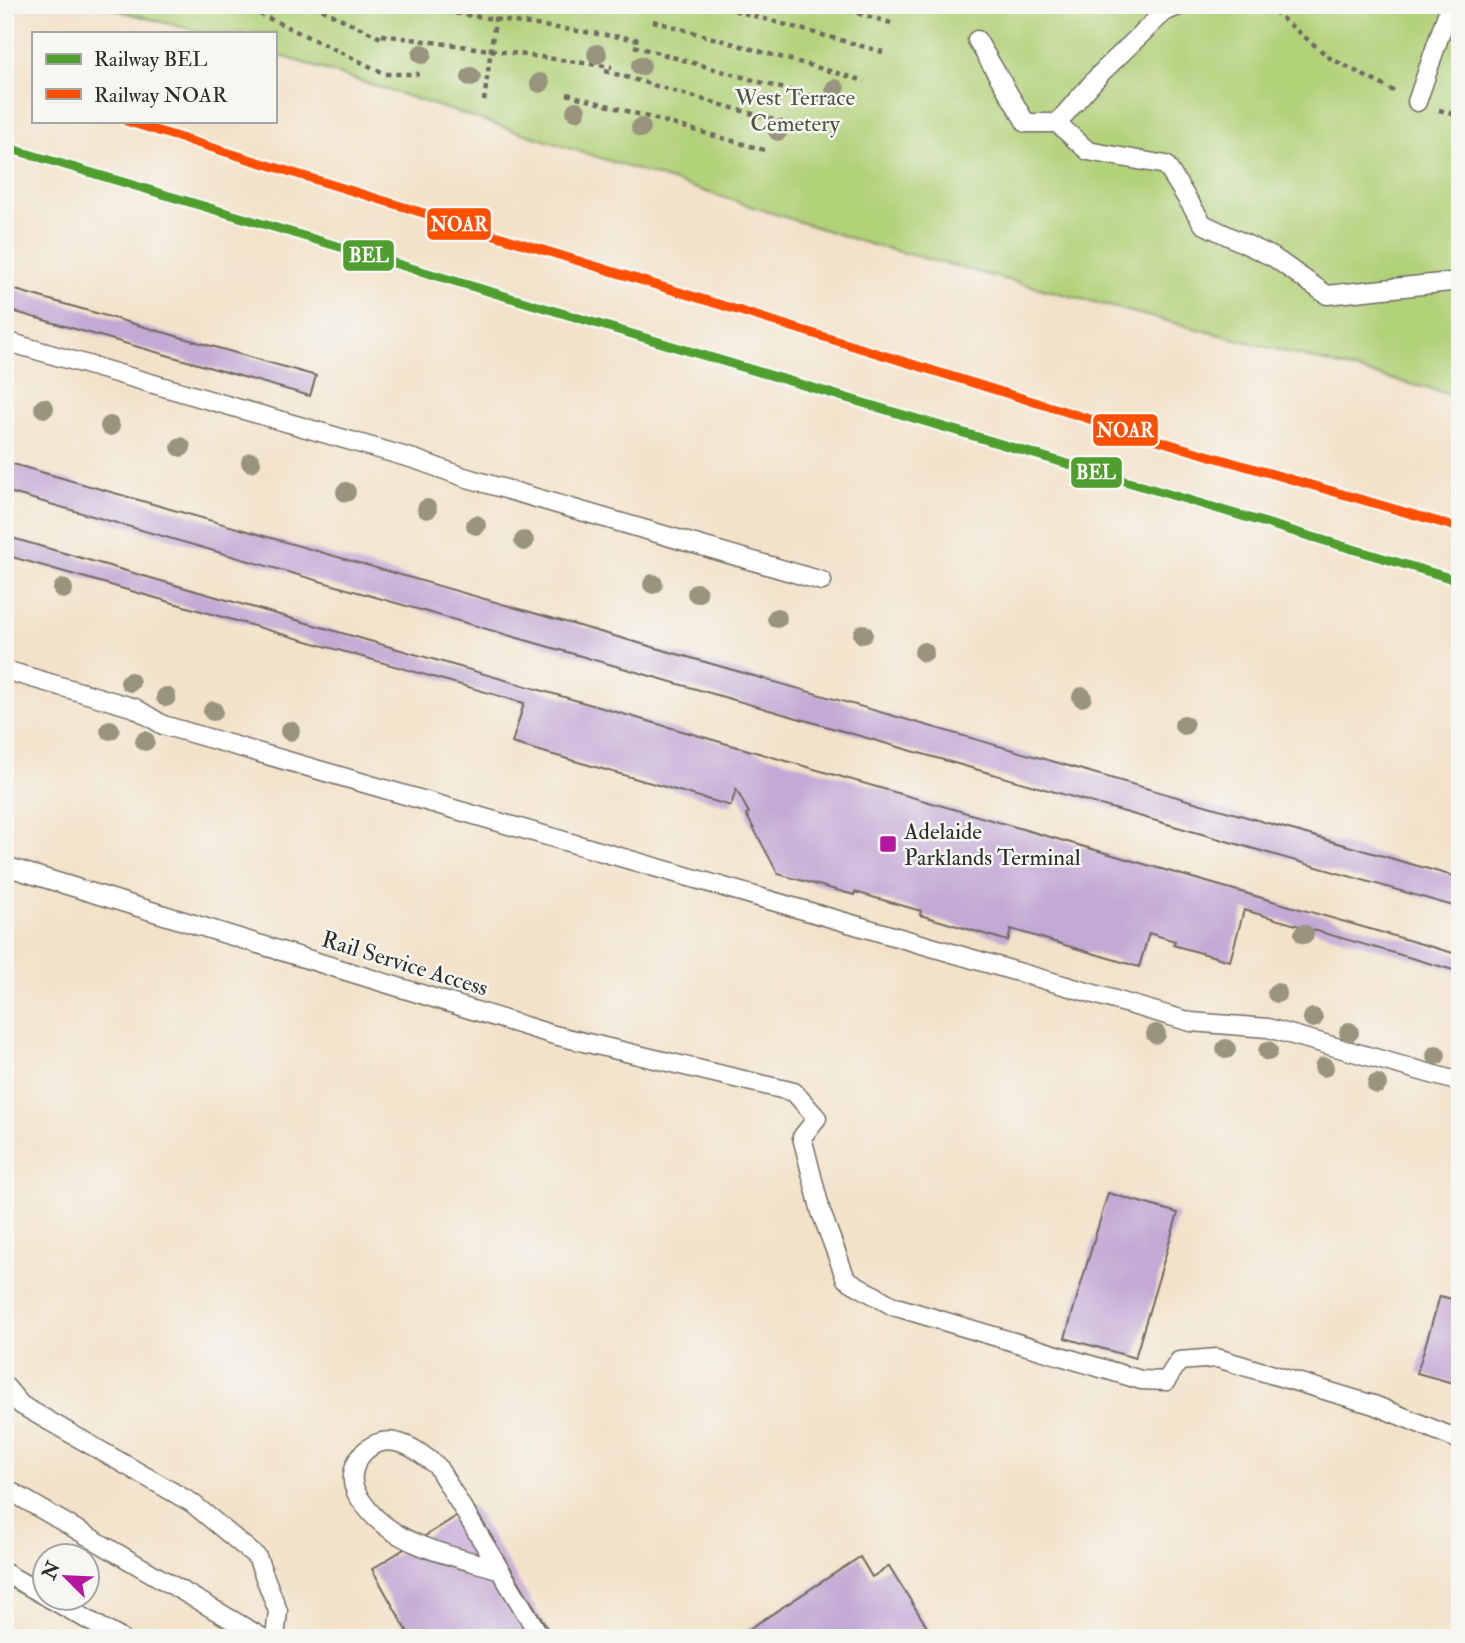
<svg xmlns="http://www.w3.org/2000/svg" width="1465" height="1643" font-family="'IM FELL Double Pica',serif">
<rect width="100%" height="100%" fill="#f6f6f2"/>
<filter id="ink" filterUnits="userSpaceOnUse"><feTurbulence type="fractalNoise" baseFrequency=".0143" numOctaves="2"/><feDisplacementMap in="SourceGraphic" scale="14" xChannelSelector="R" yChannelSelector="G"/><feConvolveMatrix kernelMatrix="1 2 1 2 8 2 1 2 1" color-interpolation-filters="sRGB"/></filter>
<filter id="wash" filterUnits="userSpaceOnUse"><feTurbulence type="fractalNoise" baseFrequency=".00686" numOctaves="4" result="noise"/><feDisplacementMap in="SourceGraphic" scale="28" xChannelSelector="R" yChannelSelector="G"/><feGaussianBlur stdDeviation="1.57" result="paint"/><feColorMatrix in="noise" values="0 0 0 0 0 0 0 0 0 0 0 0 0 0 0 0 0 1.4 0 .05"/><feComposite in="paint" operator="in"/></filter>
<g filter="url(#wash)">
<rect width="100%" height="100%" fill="#f3e2c9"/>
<path fill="#b2d27a" stroke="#6e7e52" stroke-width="2" d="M97,5H1460V397L869,244L275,54V33H204Z"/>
<g id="blocks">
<g fill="#c3a9d4">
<path d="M5,287L316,376L310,396L5,309Z"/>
<path d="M6,462L1460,878V908L5,491Z"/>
<path d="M5,536L1460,955V972L1244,910L1230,961L1173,945L1175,941L1149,933L1139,967L1011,929L1008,941L920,915L921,911L855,892L854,895L778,874L746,814L749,813L736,789L731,806L512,743L524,703L5,555Z"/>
<path d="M1108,1193L1178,1213L1135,1358L1065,1338Z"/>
<path d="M1440,1296L1460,1301V1385L1417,1373Z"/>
<path d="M473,1506L553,1638H411L372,1569Z"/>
<path d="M860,1557L872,1577L889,1566L934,1638H735Z"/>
</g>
</g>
</g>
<g filter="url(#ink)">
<use href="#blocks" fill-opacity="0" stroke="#716b62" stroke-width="2"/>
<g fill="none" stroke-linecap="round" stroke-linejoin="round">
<defs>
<g id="lane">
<path d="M977,40L1026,123H1057L1088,151L1166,165L1203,224L1273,257L1327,295L1460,281"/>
<path d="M1417,102L1450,5"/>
<path d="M1057,123L1101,73L1164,12L1181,5"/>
<path d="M5,341L417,460L464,477L822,581"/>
<path d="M5,670L135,708L163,725L1191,1022L1268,1028L1460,1082"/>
<path d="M5,866L554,1035L794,1092L817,1118L802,1137L821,1212L846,1279L893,1306L1141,1380L1166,1381L1179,1361L1217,1358L1374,1405L1460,1440"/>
<path d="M5,1386L21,1405L192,1503L257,1557L278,1611L275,1638"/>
<path d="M5,1488L263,1638"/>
<path d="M498,1569C458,1557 410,1549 378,1520C371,1514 359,1499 355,1490C345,1465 370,1436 395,1442C412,1445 424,1456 437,1466L541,1638"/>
<path d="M5,1573L46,1596"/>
<path d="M49,1598L120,1638"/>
</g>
</defs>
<use href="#lane" stroke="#716b62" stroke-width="21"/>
<g stroke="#716b62" stroke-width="4.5" stroke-dasharray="5 5" stroke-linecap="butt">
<path d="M241,5L386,74H419"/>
<path d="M313,5L385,40"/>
<path d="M396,5L641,40"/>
<path d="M625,5L659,10"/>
<path d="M715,5L883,52"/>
<path d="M829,5L891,23"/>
<path d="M1266,5L1330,58L1396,92"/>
<path d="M653,21L865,81"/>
<path d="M382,35L612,67"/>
<path d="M634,46L844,106"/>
<path d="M605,71L812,131"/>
<path d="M567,94L768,151"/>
<path d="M484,101L497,5"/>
<path d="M1439,110L1460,116"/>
</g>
<use href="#lane" stroke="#fff" stroke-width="18"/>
<defs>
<path id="rail-1" d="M5,147L1460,581"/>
<path id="rail-2" d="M126,121L1193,451L1460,528"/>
</defs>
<use href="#rail-1" stroke="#f6f6f2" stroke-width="14"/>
<use href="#rail-2" stroke="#f6f6f2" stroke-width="14"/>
<use href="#rail-1" stroke="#509e2f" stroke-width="9"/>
<use href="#rail-2" stroke="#fe5000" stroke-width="9"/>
</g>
<g fill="#98947d">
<circle cx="422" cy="54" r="10"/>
<circle cx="597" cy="54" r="10"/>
<circle cx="641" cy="66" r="10"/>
<circle cx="471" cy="77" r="10"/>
<circle cx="540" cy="83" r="10"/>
<circle cx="835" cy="89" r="10"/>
<circle cx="576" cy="111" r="10"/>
<circle cx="641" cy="128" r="10"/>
<circle cx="778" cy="131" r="10"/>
<circle cx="44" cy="408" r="10"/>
<circle cx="110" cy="426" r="10"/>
<circle cx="181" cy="447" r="10"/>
<circle cx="251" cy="462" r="10"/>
<circle cx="346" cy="492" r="10"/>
<circle cx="427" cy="509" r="10"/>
<circle cx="476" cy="525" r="10"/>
<circle cx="524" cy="541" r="10"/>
<circle cx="653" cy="584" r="10"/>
<circle cx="63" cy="589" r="10"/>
<circle cx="697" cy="593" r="10"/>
<circle cx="777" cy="618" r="10"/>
<circle cx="863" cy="634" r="10"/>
<circle cx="924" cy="652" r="10"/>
<circle cx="130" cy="682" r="10"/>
<circle cx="166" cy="697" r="10"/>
<circle cx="1082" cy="697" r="10"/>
<circle cx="213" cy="711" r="10"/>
<circle cx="1184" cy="725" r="10"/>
<circle cx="110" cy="730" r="10"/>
<circle cx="290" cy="731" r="10"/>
<circle cx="145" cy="741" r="10"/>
<circle cx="1304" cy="934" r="10"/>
<circle cx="1277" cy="993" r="10"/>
<circle cx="1313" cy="1018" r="10"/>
<circle cx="1349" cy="1032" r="10"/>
<circle cx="1156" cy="1034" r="10"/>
<circle cx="1226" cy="1049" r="10"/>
<circle cx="1268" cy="1051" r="10"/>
<circle cx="1436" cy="1055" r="10"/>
<circle cx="1324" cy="1067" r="10"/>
<circle cx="1377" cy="1084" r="10"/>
</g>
</g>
<rect fill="#b5179e" stroke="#f6f6f2" stroke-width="2.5" x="879" y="835" width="18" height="18" rx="3.5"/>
<g text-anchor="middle" stroke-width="5" stroke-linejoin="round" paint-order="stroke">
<g font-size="23" fill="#4d553f" stroke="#f6f6f2">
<text x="795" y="105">West Terrace<tspan x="795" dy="26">Cemetery</tspan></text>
</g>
<g font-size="23" fill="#2b2b2b" stroke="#f6f6f2" text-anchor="start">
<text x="904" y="839">Adelaide<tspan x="904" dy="26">Parklands Terminal</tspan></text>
</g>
<g font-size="23" fill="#2b2b2b" stroke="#f6f6f2">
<text transform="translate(405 963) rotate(17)" y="8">Rail Service Access</text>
</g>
</g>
<g stroke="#f6f6f2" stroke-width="2.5">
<rect x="426" y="207" width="66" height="34" rx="7" fill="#fe5000"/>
<rect x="342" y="239" width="53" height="33" rx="7" fill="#509e2f"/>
<rect x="1092" y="413" width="67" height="34" rx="7" fill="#fe5000"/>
<rect x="1070" y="456" width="53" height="33" rx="7" fill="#509e2f"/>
</g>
<g font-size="19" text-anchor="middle" font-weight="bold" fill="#fff">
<text x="459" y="231">NOAR</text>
<text x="369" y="262">BEL</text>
<text x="1125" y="437">NOAR</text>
<text x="1096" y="479">BEL</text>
</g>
<rect width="1465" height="1643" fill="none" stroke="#f6f6f2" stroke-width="28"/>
<rect x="32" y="32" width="245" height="91" fill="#f6f6f2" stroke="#a5a5a2" stroke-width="2"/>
<rect x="46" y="54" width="35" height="10" fill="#509e2f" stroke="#a5a5a2" stroke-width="2"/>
<text x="94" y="66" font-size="21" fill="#2b2b2b">Railway BEL</text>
<rect x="46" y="89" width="35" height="10" fill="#fe5000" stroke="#a5a5a2" stroke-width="2"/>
<text x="94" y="102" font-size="21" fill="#2b2b2b">Railway NOAR</text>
<g transform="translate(66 1577) rotate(294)"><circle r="33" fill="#f6f6f2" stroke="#a5a5a2" stroke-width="2"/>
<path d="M0-5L12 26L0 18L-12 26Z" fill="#b5179e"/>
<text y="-10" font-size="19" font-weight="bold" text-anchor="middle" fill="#2b2b2b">N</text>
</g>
</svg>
